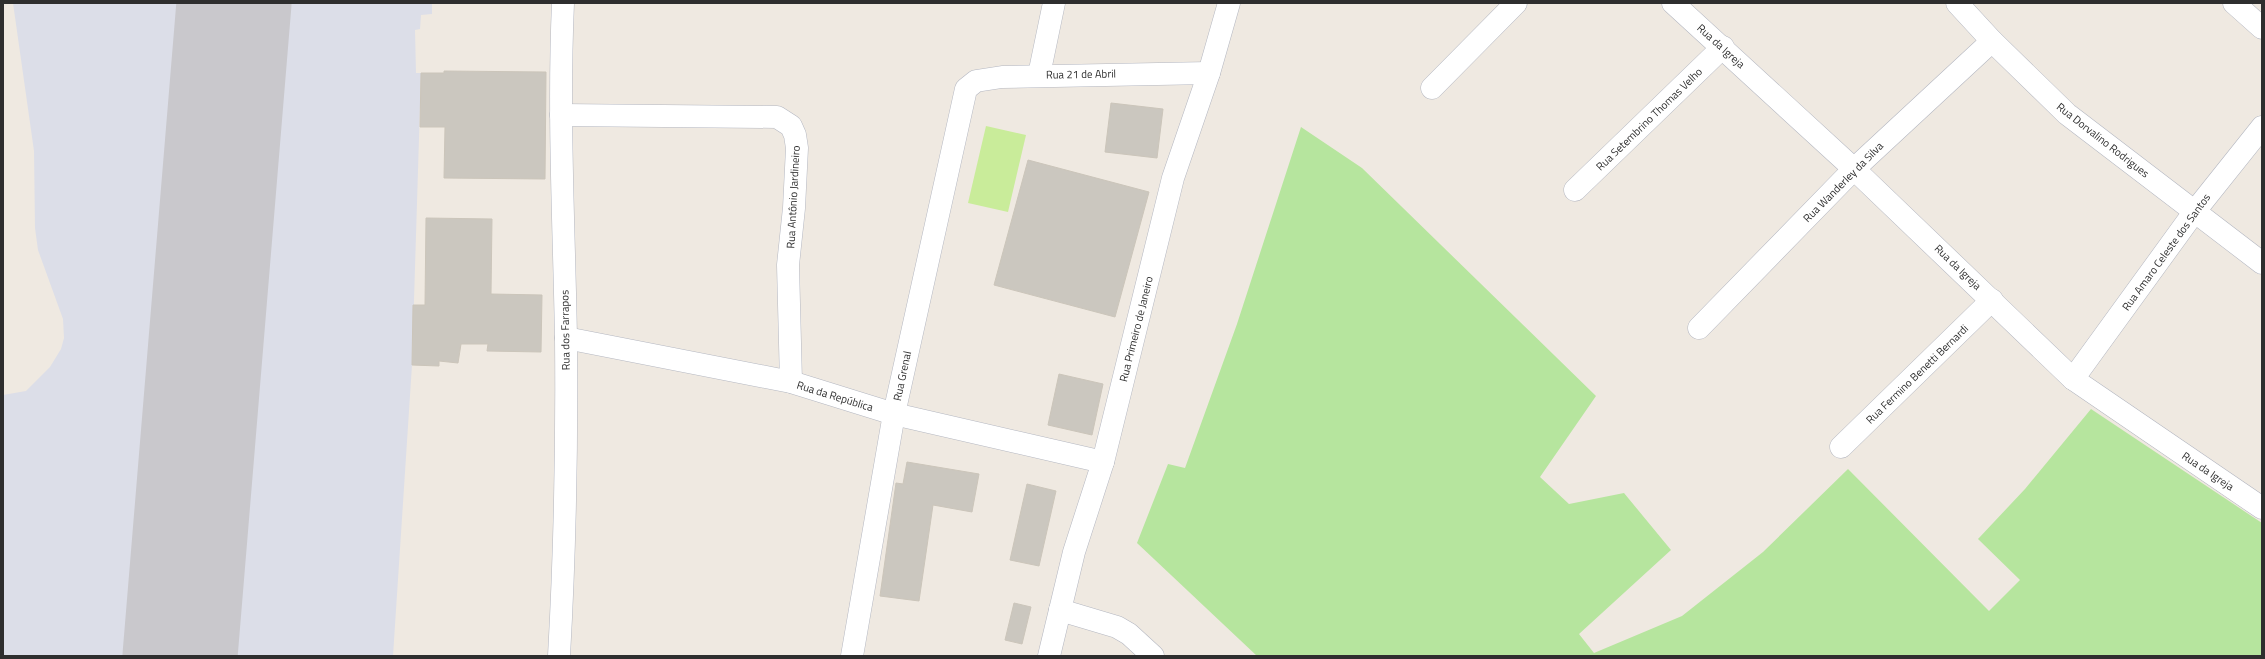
<svg xmlns="http://www.w3.org/2000/svg" width="2265" height="659" font-family="'Titillium Web',sans-serif">
<rect width="100%" height="100%" fill="#efe9e1"/>
<path fill="#dcdee8" d="M13,3H432V14L421,15L420,29L415,30L416,73H421L412,365L393,656H3V395L26,391L50,367L61,349L64,338L63,319L38,250L35,228L34,151Z"/>
<path fill="#b6e59e" d="M1301,127L1362,168L1596,396L1540,477L1569,504L1624,493L1671,550L1579,634L1594,653L1682,616L1763,552L1848,469L1989,611L2020,580L1978,539L2025,489L2091,409L2262,523V656H1257L1137,543L1168,464L1185,468L1237,324Z"/>
<path fill="#c9ec9a" d="M986,126L1026,135L1008,212L968,203Z"/>
<g fill="none" stroke-linecap="round" stroke-linejoin="round">
<path stroke="#c9c8cc" stroke-width="115" d="M180,656L234,3"/>
</g>
<g fill="#cbc7bf" stroke="#cbc5ba">
<path d="M444,71L546,72L545,179L444,178L445,127H420L421,73H444Z"/>
<path d="M1111,103L1163,109L1157,158L1105,152Z"/>
<path d="M1028,160L1149,192L1115,317L994,285Z"/>
<path d="M426,218L492,219L491,294L542,295L541,352L487,351L488,344H461L458,363L439,361V366L412,365L413,305H425Z"/>
<path d="M1059,374L1103,384L1092,435L1048,425Z"/>
<path d="M907,462L979,474L972,512L933,505L919,601L880,596L896,483L903,484Z"/>
<path d="M1027,484L1056,491L1039,566L1010,560Z"/>
<path d="M1014,603L1031,607L1022,644L1005,640Z"/>
</g>
<g fill="none" stroke-linecap="round" stroke-linejoin="round">
<defs>
<g id="minor">
<path d="M1673,3L1854,169L2073,379L2262,508"/>
<path d="M1957,3L1992,41L2067,114L2262,263"/>
<path d="M2234,3L2262,28"/>
<path d="M1039,75L1054,3"/>
<path d="M1432,88L1516,3"/>
<path d="M561,115L777,117L791,126L795,135L797,148L794,208L788,265L791,382"/>
<path d="M1575,190L1723,47"/>
<path d="M1699,328L1854,169L1992,41"/>
<path d="M566,338L791,382L894,414L1103,462"/>
<path d="M2073,379L2195,211L2262,127"/>
<path d="M1841,447L1992,300"/>
<path d="M1060,610L1117,627L1129,634L1153,656"/>
<path d="M559,656C565,550 567,444 566,338C564,226 558,115 563,3"/>
<path d="M852,656L894,414L966,89L976,81L1002,77L1209,73"/>
<path d="M1049,656L1074,552L1103,462L1173,178L1209,73L1229,3"/>
</g>
</defs>
<use href="#minor" stroke="#b4b7c1" stroke-width="23"/>
<use href="#minor" stroke="#fff" stroke-width="22"/>
</g>
<g text-anchor="middle" stroke-width="3" stroke-linejoin="round" paint-order="stroke">
<g font-size="11" fill="#2e2e2e" stroke="#fff">
<text transform="translate(1721 46) rotate(42)" y="4">Rua da Igreja</text>
<text transform="translate(1081 74) rotate(-1)" y="4">Rua 21 de Abril</text>
<text transform="translate(1649 119) rotate(-44)" y="4">Rua Setembrino Thomas Velho</text>
<text transform="translate(2103 140) rotate(38)" y="4">Rua Dorvalino Rodrigues</text>
<text transform="translate(1843 182) rotate(-45)" y="4">Rua Wanderley da Silva</text>
<text transform="translate(793 197) rotate(-87)" y="4">Rua Antônio Jardineiro</text>
<text transform="translate(2166 252) rotate(-54)" y="4">Rua Amaro Celeste dos Santos</text>
<text transform="translate(1958 267) rotate(44)" y="4">Rua da Igreja</text>
<text transform="translate(1136 329) rotate(-76)" y="4">Rua Primeiro de Janeiro</text>
<text transform="translate(565 330) rotate(-91)" y="4">Rua dos Farrapos</text>
<text transform="translate(1917 374) rotate(-44)" y="4">Rua Fermino Benetti Bernardi</text>
<text transform="translate(902 376) rotate(-78)" y="4">Rua Grenal</text>
<text transform="translate(835 396) rotate(17)" y="4">Rua da República</text>
<text transform="translate(2208 471) rotate(34)" y="4">Rua da Igreja</text>
</g>
</g>
<rect width="2265" height="659" fill="none" stroke="#2e2e2e" stroke-width="8"/>
</svg>
